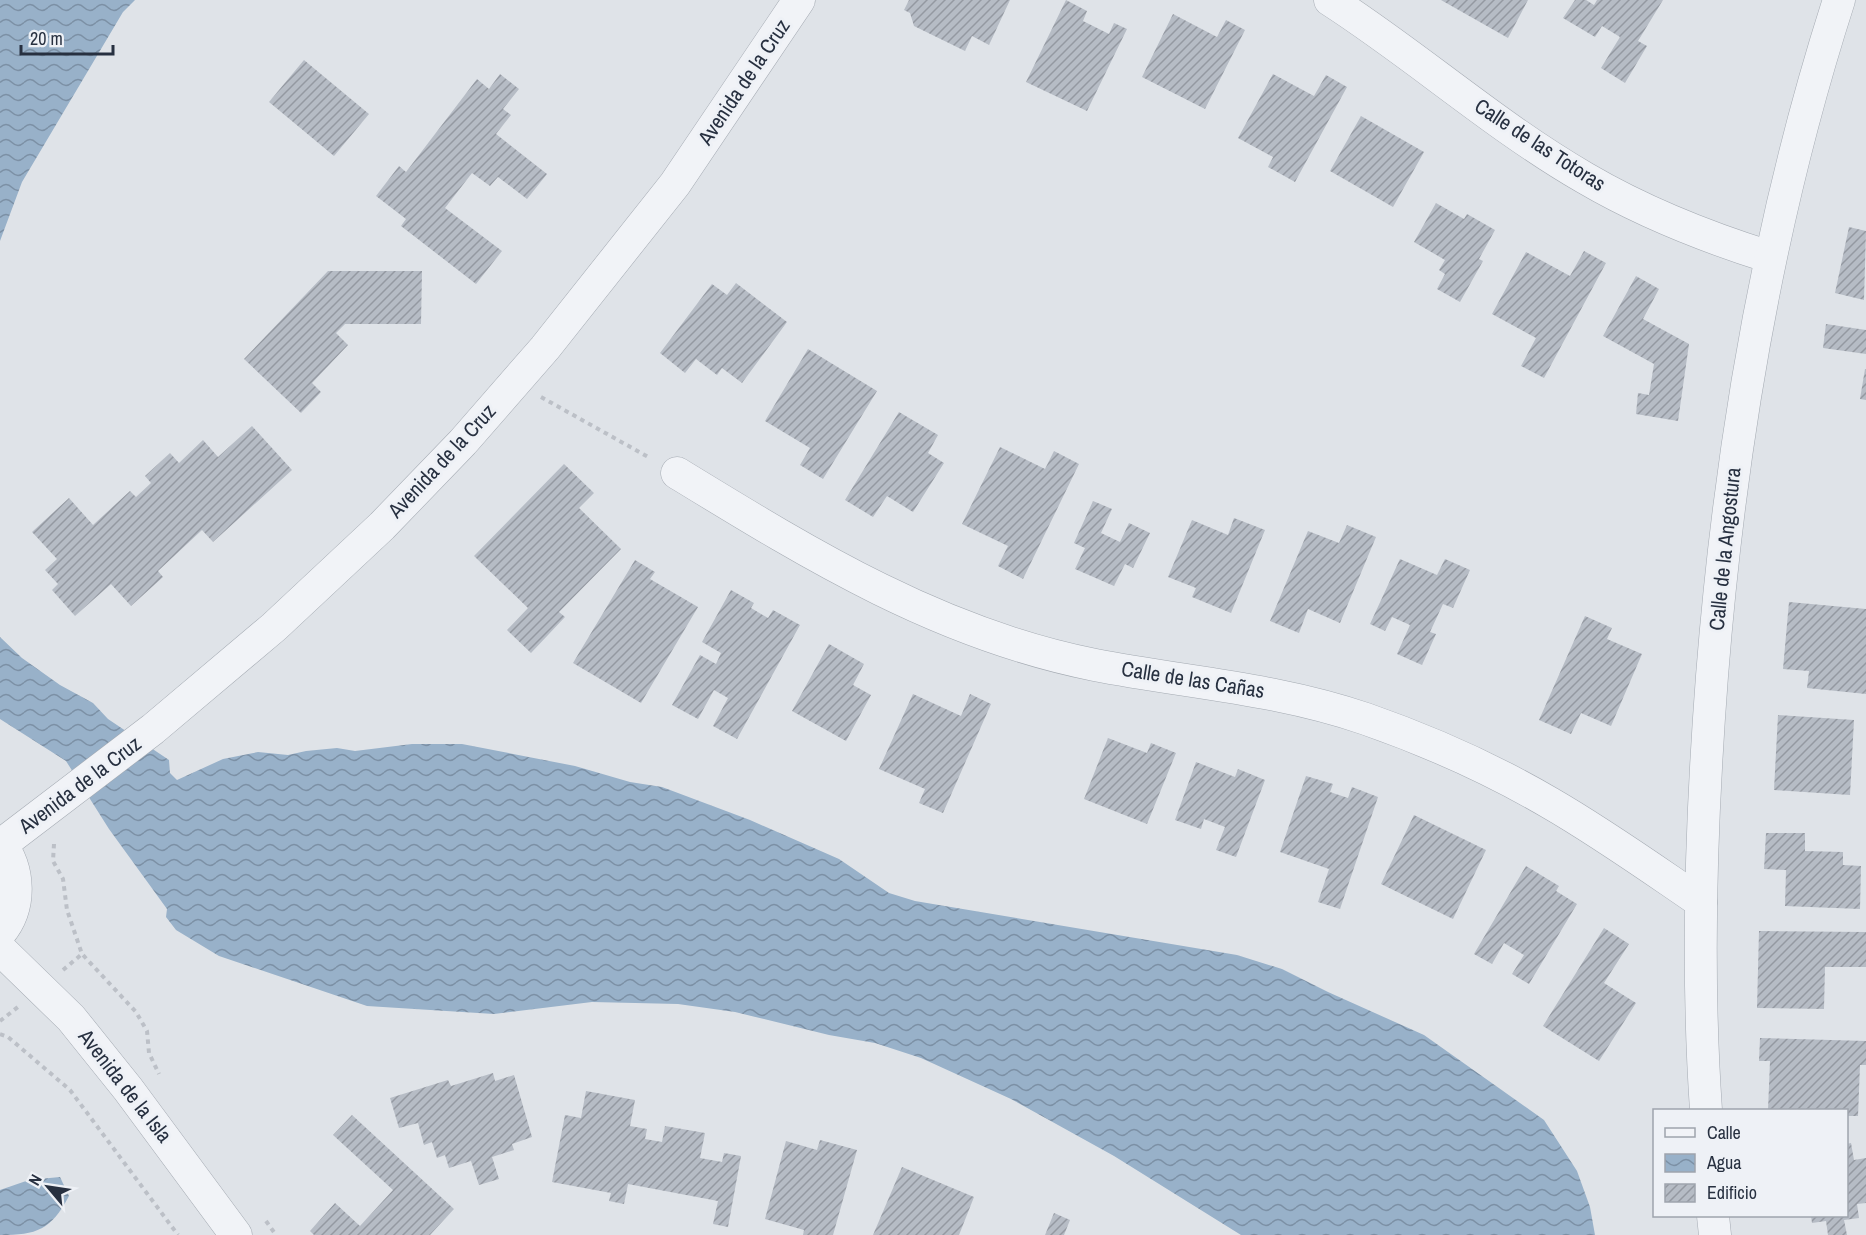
<svg xmlns="http://www.w3.org/2000/svg" width="1866" height="1235" font-family="'Archivo Narrow',sans-serif">
<defs>
<pattern id="water-waves" width="16" height="10" patternUnits="userSpaceOnUse" patternTransform="scale(1.5)"><rect width="16" height="10" fill="#98b1c9"/><path d="M0 5q4-4 8 0t8 0" fill="none" stroke="#7c90a5"/></pattern>
<pattern id="building-hatch" width="6" height="6" patternUnits="userSpaceOnUse" patternTransform="scale(1.5)"><rect width="6" height="6" fill="#b6bcc5"/><path d="M-1 1l2-2M0 6l6-6M5 7l2-2" fill="none" stroke="#9499a1"/></pattern>
</defs>
<rect width="100%" height="100%" fill="#dfe3e8"/>
<g fill="url(#water-waves)">
<path d="M0,0H135L123,12L22,182L0,241Z"/>
<path d="M0,637L22,658L60,685L93,703L108,719L169,760L170,773L177,780L223,759L258,752L288,755L306,751L337,748L355,751L412,744H462L575,766L630,782L662,787L750,820L839,859L889,893L915,901L1237,955L1282,969L1328,992L1424,1035L1544,1120L1577,1171L1590,1207L1595,1235H1241L1114,1156L1011,1099L921,1058L875,1043L829,1035L735,1012L678,1004L592,1002L494,1014L367,1006L219,956L176,930L166,917L167,909L109,829L66,761L0,719Z"/>
<path d="M60,1177L69,1196C51,1230 37,1235 0,1235V1190L29,1180Z"/>
</g>
<g fill="url(#building-hatch)">
<path d="M909,0H1010L989,45L972,36L965,51L914,26L910,13L904,10Z"/>
<path d="M1066,0L1087,11L1083,21L1109,34L1114,23L1127,29L1087,111L1026,82Z"/>
<path d="M1441,0H1528L1508,38Z"/>
<path d="M1575,0H1586L1594,5L1597,0H1663L1638,41L1647,46L1625,83L1601,68L1620,37L1602,26L1595,37L1563,18Z"/>
<path d="M1173,14L1217,37L1226,20L1245,30L1205,109L1142,77Z"/>
<path d="M304,60L369,114L334,156L269,102Z"/>
<path d="M500,74L519,89L503,109L511,115L496,134L547,174L527,199L498,177L490,186L472,173L445,208L502,251L476,284L401,226L406,219L376,196L399,166L406,172L477,79L489,89Z"/>
<path d="M1273,74L1314,96L1326,75L1347,87L1295,182L1268,167L1273,157L1238,138Z"/>
<path d="M1361,116L1424,152L1393,207L1330,171Z"/>
<path d="M1436,203L1464,219L1467,214L1495,230L1479,259L1483,261L1460,302L1437,289L1445,274L1439,270L1445,260L1414,242Z"/>
<path d="M1849,227L1866,231L1864,300L1835,293Z"/>
<path d="M1584,251L1606,263L1544,378L1521,366L1536,338L1492,314L1526,252L1570,276Z"/>
<path d="M328,271H422L421,324H345L336,333L348,345L312,383L321,392L301,413L244,359Z"/>
<path d="M1636,276L1659,289L1643,319L1689,344L1678,421L1636,414L1638,393L1649,395L1654,364L1603,336Z"/>
<path d="M736,283L787,322L742,383L722,368L717,375L696,359L685,373L660,353L712,284L727,295Z"/>
<path d="M1826,324L1866,330V354L1823,348Z"/>
<path d="M808,349L877,391L823,479L800,465L810,448L765,421Z"/>
<path d="M1865,369H1866V400L1860,399Z"/>
<path d="M899,412L938,435L928,453L944,463L913,512L887,496L873,517L845,500Z"/>
<path d="M252,426L292,470L213,542L202,530L158,571L163,577L131,606L111,584L75,616L52,590L58,584L45,570L57,559L32,532L69,498L93,525L130,491L136,497L151,483L145,476L170,453L179,463L203,440L218,457Z"/>
<path d="M1000,447L1045,469L1054,451L1079,464L1023,579L998,566L1008,546L962,524Z"/>
<path d="M564,464L594,493L579,508L621,549L559,612L565,617L531,653L507,630L528,608L474,556Z"/>
<path d="M1093,501L1112,509L1101,533L1120,542L1129,523L1150,533L1133,568L1125,564L1114,586L1075,569L1085,548L1074,543Z"/>
<path d="M1234,518L1265,530L1231,613L1192,597L1196,588L1168,577L1192,520L1228,535Z"/>
<path d="M1347,525L1376,537L1340,623L1308,609L1299,633L1270,621L1308,531L1339,543Z"/>
<path d="M1400,559L1437,575L1445,559L1470,570L1453,608L1443,604L1430,632L1436,634L1422,665L1397,654L1410,625L1392,617L1385,631L1370,624Z"/>
<path d="M635,560L655,572L650,579L698,607L641,703L573,663Z"/>
<path d="M731,590L754,603L751,608L768,618L773,610L800,625L737,739L713,726L728,698L714,690L698,719L672,705L700,655L716,664L721,653L702,642Z"/>
<path d="M1789,602L1866,609V694L1807,688L1809,671L1783,669Z"/>
<path d="M1585,616L1612,628L1607,639L1642,654L1611,726L1581,713L1571,734L1539,720Z"/>
<path d="M829,644L864,664L853,685L871,695L846,741L792,711Z"/>
<path d="M913,694L961,716L970,694L991,704L943,813L919,803L925,789L879,769Z"/>
<path d="M1778,715L1854,720L1850,795L1774,790Z"/>
<path d="M1108,738L1147,753L1151,743L1176,753L1147,824L1084,799Z"/>
<path d="M1196,762L1235,777L1238,769L1265,780L1236,857L1216,850L1225,827L1204,819L1201,829L1175,820Z"/>
<path d="M1306,776L1333,784L1330,792L1348,798L1352,787L1378,797L1340,909L1318,902L1329,869L1280,852Z"/>
<path d="M1414,815L1486,850L1453,919L1381,884Z"/>
<path d="M1766,833H1805V851L1843,852V865L1861,866L1860,909L1785,906L1786,870L1764,869Z"/>
<path d="M1526,866L1559,886L1556,891L1577,904L1529,984L1512,974L1524,955L1504,943L1492,964L1474,954Z"/>
<path d="M1604,928L1629,944L1604,983L1636,1003L1599,1061L1543,1026Z"/>
<path d="M1759,931L1866,932V967H1825L1824,1009L1757,1008Z"/>
<path d="M1760,1038L1866,1041V1065H1860L1858,1116H1846V1110H1768L1770,1061H1759Z"/>
<path d="M493,1073L495,1081L514,1075L532,1137L512,1144L514,1150L492,1157L499,1179L479,1185L471,1161L449,1168L445,1155L437,1158L432,1142L424,1145L418,1123L399,1128L390,1098L448,1080L451,1086Z"/>
<path d="M586,1091L635,1100L630,1126L647,1129L645,1139L662,1142L665,1126L705,1133L700,1158L722,1162L724,1153L741,1156L728,1227L713,1224L718,1201L628,1184L624,1204L609,1201L611,1193L552,1182L565,1115L581,1118Z"/>
<path d="M352,1115L454,1209L430,1235H314L310,1231L335,1203L360,1226L393,1190L333,1135Z"/>
<path d="M820,1140L857,1150L833,1235H803L804,1230L765,1219L786,1141L817,1150Z"/>
<path d="M1851,1143L1854,1160L1866,1158V1203L1857,1204L1859,1218L1844,1220L1847,1235H1828L1826,1221L1812,1223L1811,1216H1846V1144Z"/>
<path d="M902,1167L974,1197L959,1235H873Z"/>
<path d="M1054,1213L1070,1220L1064,1235H1045Z"/>
</g>
<g fill="none" stroke-linecap="round" stroke-linejoin="round">
<defs>
<g id="minor">
<path d="M1330,0C1417,56 1495,126 1585,178C1643,212 1706,237 1770,257"/>
<path d="M677,473C811,555 939,634 1095,665C1188,683 1275,688 1366,719C1429,741 1492,769 1550,803C1602,833 1651,868 1701,902"/>
<path d="M0,843C20,869 22,907 0,933"/>
<path d="M2,844L153,729L274,627L382,526L463,442L545,348L675,184L799,0"/>
<path d="M0,949L71,1018L128,1089L236,1235"/>
<path d="M1706,1110C1696,966 1701,820 1712,676C1730,446 1768,220 1839,0"/>
<path d="M1713,1216L1715,1235"/>
</g>
</defs>
<use href="#minor" stroke="#a4aab2" stroke-width="33"/>
<g stroke="#bcc0c7" stroke-width="4" stroke-dasharray="4.5 4.5" stroke-linecap="butt">
<path d="M541,397L650,458"/>
<path d="M54,844L53,861L63,879L67,910L82,954L136,1012L147,1031L149,1053L159,1074"/>
<path d="M63,970L82,954"/>
<path d="M0,1021L18,1007"/>
<path d="M0,1034L8,1037L70,1090L178,1235"/>
<path d="M266,1221L276,1235"/>
</g>
<use href="#minor" stroke="#f1f3f7" stroke-width="32"/>
</g>
<g text-anchor="middle" stroke-width="6" stroke-linejoin="round" paint-order="stroke">
<g font-size="21" fill="#273040" stroke="#eef1f6">
<text transform="translate(744 82) rotate(-56)" y="7">Avenida de la Cruz</text>
<text transform="translate(1540 145) rotate(33)" y="7">Calle de las Totoras</text>
<text transform="translate(442 461) rotate(-47)" y="7">Avenida de la Cruz</text>
<text transform="translate(1725 549) rotate(-84)" y="7">Calle de la Angostura</text>
<text transform="translate(1193 680) rotate(9)" y="7">Calle de las Cañas</text>
<text transform="translate(80 785) rotate(-37)" y="7">Avenida de la Cruz</text>
<text transform="translate(125 1086) rotate(52)" y="7">Avenida de la Isla</text>
</g>
</g>
<rect x="1653" y="1109" width="195" height="108" fill="#eef1f6" stroke="#9ea4ad" stroke-width="1.5"/>
<rect x="1665" y="1128" width="30" height="9" fill="#f1f3f7" stroke="#9ea4ad" stroke-width="1.5"/>
<text x="1707" y="1139" font-size="18" fill="#273040">Calle</text>
<rect x="1665" y="1154" width="30" height="18" fill="url(#water-waves)" stroke="#9ea4ad" stroke-width="1.5"/>
<text x="1707" y="1169" font-size="18" fill="#273040">Agua</text>
<rect x="1665" y="1184" width="30" height="18" fill="url(#building-hatch)" stroke="#9ea4ad" stroke-width="1.5"/>
<text x="1707" y="1199" font-size="18" fill="#273040">Edificio</text>
<g transform="translate(48 1187) rotate(299)" stroke="#eef1f6" stroke-width="4.5" paint-order="stroke">
<path d="M0-4.5L10 22L0 15L-10 22Z" fill="#273040"/>
<text y="-9" font-size="16" font-weight="bold" text-anchor="middle" fill="#273040">N</text>
</g>
<path d="M21 45v9h92v-9" fill="none" stroke="#273040" stroke-width="3"/>
<text x="30" y="45" font-size="18" fill="#273040" stroke="#eef1f6" stroke-width="4.5" paint-order="stroke">20 m</text>
</svg>
